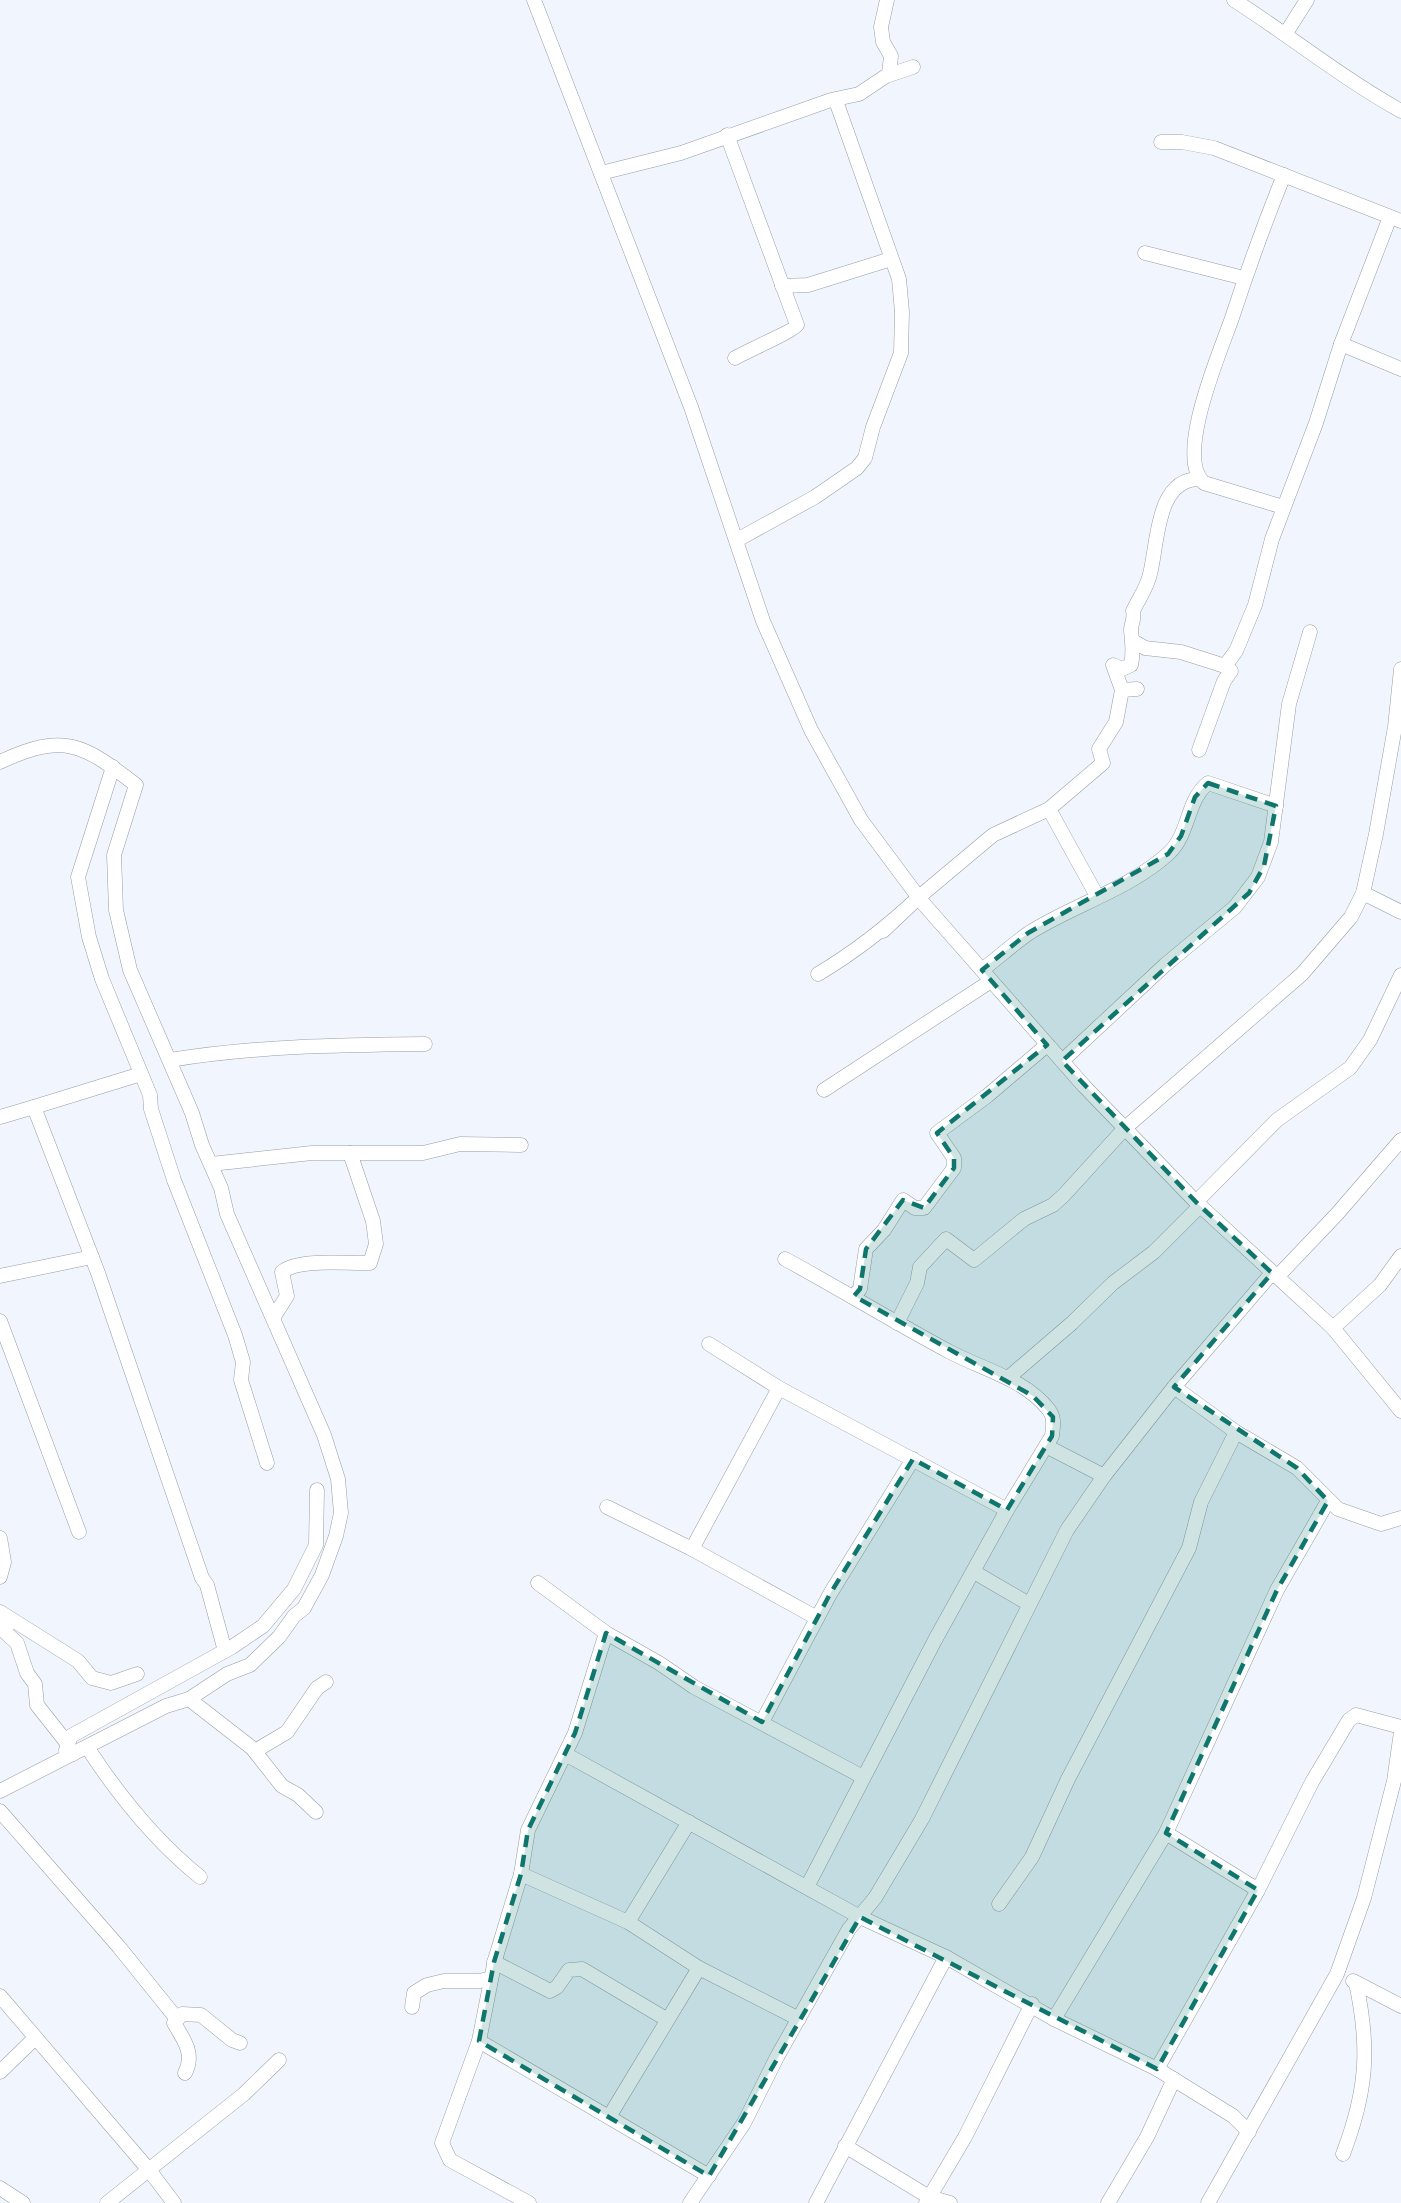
<svg xmlns="http://www.w3.org/2000/svg" width="1401" height="2203" font-family="'Roboto Serif',serif">
<rect width="100%" height="100%" fill="#f1f6fe"/>
<g fill="none" stroke-linecap="round" stroke-linejoin="round">
<defs>
<g id="minor">
<path d="M534,0L691,407L763,621L811,730L861,820L922,902L1084,1086L1196,1202L1333,1328L1401,1411"/>
<path d="M887,0L881,27L883,42L891,56L889,74"/>
<path d="M1234,0C1290,36 1342,78 1401,111"/>
<path d="M1286,33L1307,0"/>
<path d="M727,135L797,325C795,330 745,352 735,358"/>
<path d="M1161,142H1182L1214,148L1401,221"/>
<path d="M601,173L681,153L831,100L859,94L886,76L913,67"/>
<path d="M1145,253L1244,278"/>
<path d="M782,286L808,285L891,259"/>
<path d="M1341,344L1401,369"/>
<path d="M1283,507L1204,483C1174,457 1221,350 1232,318C1248,269 1265,222 1284,175"/>
<path d="M737,540L815,497L857,468L865,458L873,427L901,353L902,312L899,279L836,101"/>
<path d="M1133,641L1145,648L1181,652L1225,666L1236,651L1255,605L1272,539L1316,423L1341,344L1390,217"/>
<path d="M1122,690L1113,665L1122,669L1131,665C1134,652 1132,643 1131,630C1131,623 1135,619 1133,611C1139,598 1147,588 1150,574C1158,543 1156,479 1199,479"/>
<path d="M1199,750L1224,681L1231,671L1225,666"/>
<path d="M0,762C64,732 83,744 136,785L114,855L116,910L130,970L192,1113L202,1145L221,1188L227,1214L324,1435L338,1479L341,1513L336,1536L322,1575L304,1608L294,1616L279,1637L250,1665L227,1674L189,1699L166,1706L0,1791"/>
<path d="M113,767L78,877L89,937L102,979L150,1095L151,1109L174,1180L235,1335L243,1362L241,1380L267,1463"/>
<path d="M1049,809L1097,896"/>
<path d="M1363,893L1401,912"/>
<path d="M919,897L993,835L1049,809L1103,763L1099,749L1116,722L1122,690L1137,689"/>
<path d="M982,970C998,958 1013,944 1029,933C1073,905 1130,889 1169,853C1190,833 1186,801 1208,783L1276,806"/>
<path d="M818,974C855,952 887,927 919,897L883,931"/>
<path d="M170,1060C256,1046 338,1045 425,1044"/>
<path d="M1062,1061L1165,965L1235,907L1258,877L1271,842L1289,704L1310,632"/>
<path d="M824,1090L991,981"/>
<path d="M34,1107L141,1074"/>
<path d="M0,1117L34,1107L98,1273L202,1578L207,1585L225,1651"/>
<path d="M211,1164L312,1153H423L460,1144L521,1145"/>
<path d="M1196,1202L1277,1120L1350,1068L1370,1040L1401,975"/>
<path d="M785,1259C840,1289 894,1322 950,1352C982,1369 1025,1379 1049,1410C1055,1418 1053,1427 1052,1436L1007,1510L935,1640L807,1887"/>
<path d="M0,1276L92,1257"/>
<path d="M1277,1277L1337,1214L1401,1140"/>
<path d="M854,1296L860,1289L866,1249L884,1230L903,1200L915,1208H924L954,1168V1158L937,1133L987,1096L1047,1045"/>
<path d="M273,1318L287,1296L282,1272C299,1258 347,1264 370,1263L376,1244L373,1221L350,1153"/>
<path d="M0,1321L79,1532"/>
<path d="M897,1323L917,1283L920,1267L946,1239L974,1260L1024,1219L1053,1205L1064,1195L1125,1128L1302,974L1351,917L1363,893L1376,834L1395,727L1401,669"/>
<path d="M1333,1328L1380,1285L1401,1256"/>
<path d="M709,1344L779,1388L1007,1510"/>
<path d="M1008,1378L1072,1323L1113,1283L1154,1252L1200,1206"/>
<path d="M1174,1387L1236,1432L1297,1468L1338,1509L1381,1524L1401,1518"/>
<path d="M1046,1446L1104,1476"/>
<path d="M607,1507L692,1549L817,1618"/>
<path d="M0,1538L4,1562L0,1577"/>
<path d="M692,1549L779,1388"/>
<path d="M974,1572L1029,1604"/>
<path d="M538,1583L606,1633L659,1663L694,1687L863,1777"/>
<path d="M0,1612L78,1661L92,1678L111,1683L137,1674"/>
<path d="M3,1616L7,1624L6,1633L17,1643L27,1673L35,1684L37,1705L67,1743"/>
<path d="M189,1699L252,1748L282,1786L298,1795L316,1812"/>
<path d="M762,1722L830,1594L913,1459"/>
<path d="M87,1747C119,1796 154,1840 200,1877"/>
<path d="M255,1751L287,1732L317,1688L326,1682"/>
<path d="M73,1754L66,1750L71,1736L232,1647L263,1626L294,1589L316,1545L317,1490"/>
<path d="M567,1755L860,1917L946,1957L1054,2019L1157,2069L1233,2116L1249,2132"/>
<path d="M0,1811L119,1947L177,2019"/>
<path d="M1166,1833L1258,1890"/>
<path d="M521,1874L628,1922L699,1968L799,2019"/>
<path d="M999,1904L1032,1857L1068,1779L1189,1548L1201,1502L1236,1432"/>
<path d="M628,1922L689,1822"/>
<path d="M494,1962L550,1991L557,1987L569,1970L582,1969L666,2019"/>
<path d="M1353,1981L1401,2006"/>
<path d="M0,1996L149,2170L174,2203"/>
<path d="M412,2007L414,1993L427,1985L444,1981H480L491,1978"/>
<path d="M1054,2019L1166,1833L1277,1590L1328,1501"/>
<path d="M479,2041L709,2176"/>
<path d="M1157,2069L1258,1890L1312,1782L1349,1720L1356,1715L1401,1727"/>
<path d="M0,2072L34,2039"/>
<path d="M185,2073C195,2054 184,2040 174,2023L182,2014L201,2015L232,2040L240,2043"/>
<path d="M609,2117L699,1968"/>
<path d="M845,2146L929,2197L950,2203"/>
<path d="M1343,2154C1367,2091 1370,2048 1356,1983"/>
<path d="M0,2188L23,2203"/>
<path d="M107,2203L244,2094L279,2060"/>
<path d="M529,2203L450,2160L442,2143L479,2041L495,1960L521,1874L528,1830L575,1733L606,1633"/>
<path d="M690,2203L744,2123L777,2057L849,1929L875,1898L922,1819L1067,1530L1104,1476L1174,1387L1272,1273"/>
<path d="M816,2203L946,1957"/>
<path d="M926,2203L965,2137L1032,2004"/>
<path d="M1108,2203L1147,2137L1174,2079"/>
<path d="M1208,2203L1337,1974L1364,1898L1394,1781L1401,1732"/>
</g>
</defs>
<use href="#minor" stroke="#989da4" stroke-width="15"/>
<use href="#minor" stroke="#fff" stroke-width="14"/>
</g>
<path fill="#0f766e" fill-opacity="0.2" stroke="#0f766e" stroke-width="4.5" stroke-dasharray="12 8" stroke-linejoin="round" d="M1208,783L1276,806L1264,866L1249,893L1062,1061L1196,1202L1272,1273L1174,1387L1297,1468L1328,1501L1277,1590L1166,1833L1258,1890L1157,2069L860,1917L709,2176L479,2041L494,1962L521,1874L528,1830L575,1733L606,1633L762,1722L830,1594L913,1459L1007,1510L1052,1436L1053,1417L1033,1396L854,1296L860,1289L866,1249L903,1200L924,1208L954,1168V1158L937,1133L1047,1045L982,970L1028,933L1168,854L1181,836L1195,797Z"/>
</svg>
